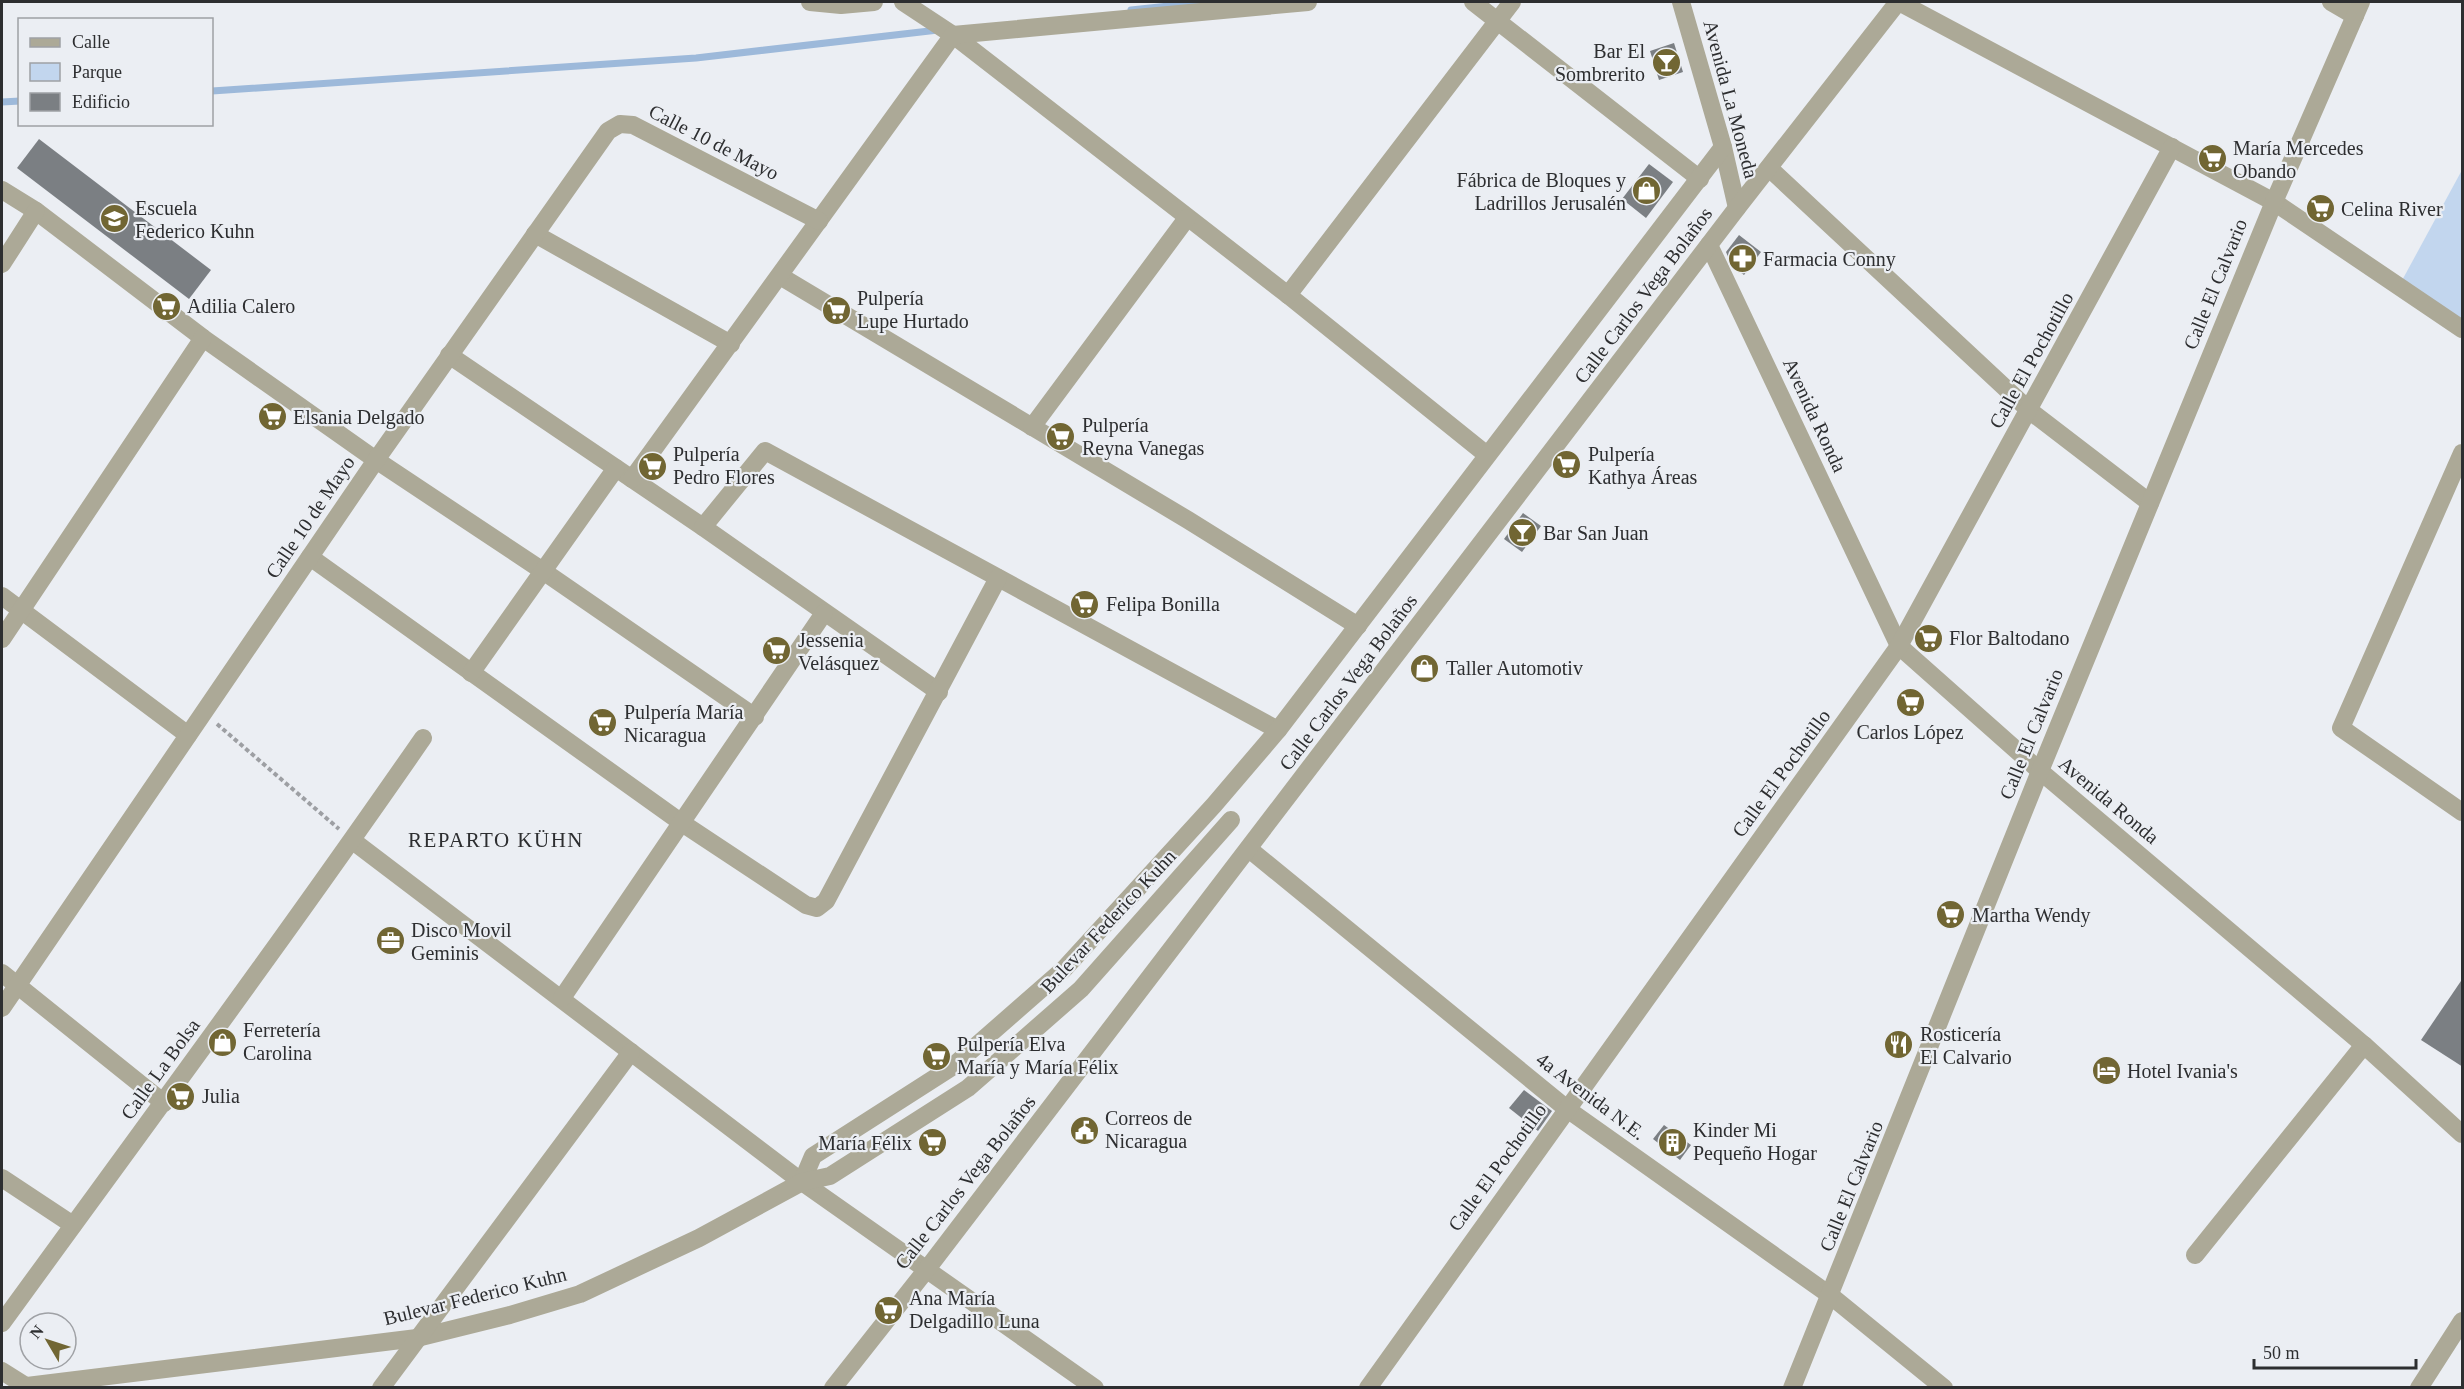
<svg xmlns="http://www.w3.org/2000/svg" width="2464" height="1389" font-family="'Times New Roman',serif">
<rect width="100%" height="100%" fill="#ebeef3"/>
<path fill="#c2d6ee" d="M2462,170V330L2399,286Z"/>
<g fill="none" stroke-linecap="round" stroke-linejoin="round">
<g stroke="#9db9da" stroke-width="7">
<path d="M1131,10L1206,2"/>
<path d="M212,91L696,58L938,30"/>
<path d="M2,102L20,101"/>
</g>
</g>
<g fill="#7b7f83">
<path d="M1674,43L1683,72L1659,80L1650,51Z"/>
<path d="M39,139L211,270L189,299L17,168Z"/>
<path d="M1649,164L1673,182L1646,218L1622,199Z"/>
<path d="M1739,235L1761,252L1744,275L1732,266L1726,252Z"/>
<path d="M1523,513L1541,526L1522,552L1504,539Z"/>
<path d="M1423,654L1438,665L1426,682L1411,672Z"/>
<path d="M2463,978V1067L2421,1040Z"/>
<path d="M1524,1090L1552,1111L1538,1131L1509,1108Z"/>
<path d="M1664,1125L1691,1145L1680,1160L1653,1139Z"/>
</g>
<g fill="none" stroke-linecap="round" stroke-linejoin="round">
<path stroke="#9d9fa3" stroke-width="4" stroke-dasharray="4.5 3" stroke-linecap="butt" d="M217,724L339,829"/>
<g stroke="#aca997" stroke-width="18">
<path d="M810,2L841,5L874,2"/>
<path d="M903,2L953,35L1288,295L1487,455"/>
<path d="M1473,2L1700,179"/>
<path d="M1681,2L1723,147L1737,208"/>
<path d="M1899,2L2274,202L2462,329"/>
<path d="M2331,2L2355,16"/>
<path d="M1769,168L2030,411L2150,503"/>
<path d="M2,190L36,211L203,338L376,460L543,571L755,717"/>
<path d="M535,234L731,344"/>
<path d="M1709,245L1899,646L2040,771L2364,1045L2462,1134"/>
<path d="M2,264L36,211"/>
<path d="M780,276L1188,520L1358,626"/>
<path d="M1288,295L1512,2"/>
<path d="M449,355L703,527L939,692"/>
<path d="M1032,427L1187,218"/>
<path d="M2462,453L2341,728L2462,812"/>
<path d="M632,479L953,35L1308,2"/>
<path d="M703,527L765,451L1278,730"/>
<path d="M310,557L682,823L806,905L817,908L826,901L998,578"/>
<path d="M2,596L188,735"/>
<path d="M2,639L203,338"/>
<path d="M471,673L616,468"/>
<path d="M353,841L802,1182L1095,1388"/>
<path d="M1249,849L1567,1109L1831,1296L1944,1388"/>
<path d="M2,973L164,1103"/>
<path d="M562,998L824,613"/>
<path d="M2,1008L376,460L608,131L620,124L633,125L819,221"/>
<path d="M2,1178L73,1225"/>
<path d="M802,1182L813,1156L952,1067L1064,969L1214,805L1278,730L1723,147"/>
<path d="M2195,1255L2364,1045"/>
<path d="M2,1323C143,1129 286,936 423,738"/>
<path d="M2,1371L29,1388"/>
<path d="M27,1386L417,1338L510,1315L580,1294L699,1238L802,1182L830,1176L968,1088L1081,989L1231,820"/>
<path d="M381,1388L631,1052"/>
<path d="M833,1388L927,1269L1737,208L1898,2"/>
<path d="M1368,1388L1899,646L2172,147"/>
<path d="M1792,1388L2040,771L2274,202L2361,2"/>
<path d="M2419,1388L2462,1321"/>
</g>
</g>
<defs>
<symbol id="bar-disc" viewBox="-11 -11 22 22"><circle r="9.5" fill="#716633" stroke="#ebeef3"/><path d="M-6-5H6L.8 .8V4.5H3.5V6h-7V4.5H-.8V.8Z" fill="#fff"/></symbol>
<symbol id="supermarket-disc" viewBox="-11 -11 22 22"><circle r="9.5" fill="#716633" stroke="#ebeef3"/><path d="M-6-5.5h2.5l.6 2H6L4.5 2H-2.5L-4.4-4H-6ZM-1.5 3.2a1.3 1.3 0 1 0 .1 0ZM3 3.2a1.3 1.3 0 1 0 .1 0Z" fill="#fff"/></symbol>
<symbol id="shop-disc" viewBox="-11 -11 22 22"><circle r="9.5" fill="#716633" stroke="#ebeef3"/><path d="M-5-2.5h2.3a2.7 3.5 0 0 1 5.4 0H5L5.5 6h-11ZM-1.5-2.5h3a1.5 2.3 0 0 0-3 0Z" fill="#fff"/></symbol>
<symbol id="school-disc" viewBox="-11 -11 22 22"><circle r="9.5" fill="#716633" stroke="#ebeef3"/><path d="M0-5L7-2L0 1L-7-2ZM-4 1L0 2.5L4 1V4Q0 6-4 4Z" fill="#fff"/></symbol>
<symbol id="pharmacy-disc" viewBox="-11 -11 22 22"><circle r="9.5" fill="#716633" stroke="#ebeef3"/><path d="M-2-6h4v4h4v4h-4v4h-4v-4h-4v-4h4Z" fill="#fff"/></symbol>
<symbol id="office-disc" viewBox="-11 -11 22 22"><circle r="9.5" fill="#716633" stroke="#ebeef3"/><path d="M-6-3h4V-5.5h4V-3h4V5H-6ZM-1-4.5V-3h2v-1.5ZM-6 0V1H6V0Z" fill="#fff"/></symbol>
<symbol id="restaurant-disc" viewBox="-11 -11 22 22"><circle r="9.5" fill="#716633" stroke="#ebeef3"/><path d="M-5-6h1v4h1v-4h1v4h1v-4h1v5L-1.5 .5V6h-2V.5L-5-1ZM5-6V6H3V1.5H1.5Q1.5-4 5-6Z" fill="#fff"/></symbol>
<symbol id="hotel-disc" viewBox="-11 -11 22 22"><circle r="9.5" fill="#716633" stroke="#ebeef3"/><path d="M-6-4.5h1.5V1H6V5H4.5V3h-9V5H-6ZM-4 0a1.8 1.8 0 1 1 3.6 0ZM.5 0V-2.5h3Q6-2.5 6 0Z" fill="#fff"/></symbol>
<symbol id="civic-disc" viewBox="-11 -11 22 22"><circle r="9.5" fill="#716633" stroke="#ebeef3"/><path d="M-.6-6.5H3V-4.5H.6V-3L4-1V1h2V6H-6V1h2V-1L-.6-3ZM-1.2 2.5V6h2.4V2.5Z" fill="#fff"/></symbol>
<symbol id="building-disc" viewBox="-11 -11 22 22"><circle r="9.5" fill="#716633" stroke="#ebeef3"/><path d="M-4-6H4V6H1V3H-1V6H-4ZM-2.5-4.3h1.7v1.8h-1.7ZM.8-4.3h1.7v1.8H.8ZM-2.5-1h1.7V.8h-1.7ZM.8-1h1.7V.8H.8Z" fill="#fff"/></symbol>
</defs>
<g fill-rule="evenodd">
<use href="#bar-disc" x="1650" y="46" width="33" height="33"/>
<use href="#supermarket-disc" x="2196" y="142" width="33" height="33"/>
<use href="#shop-disc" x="1630" y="174" width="33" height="33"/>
<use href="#supermarket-disc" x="2304" y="192" width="33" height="33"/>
<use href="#school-disc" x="98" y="202" width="33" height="33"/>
<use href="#pharmacy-disc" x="1726" y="242" width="33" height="33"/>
<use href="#supermarket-disc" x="150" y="290" width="33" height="33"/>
<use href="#supermarket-disc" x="820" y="294" width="33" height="33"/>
<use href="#supermarket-disc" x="256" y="400" width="33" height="33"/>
<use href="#supermarket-disc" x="1044" y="420" width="33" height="33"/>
<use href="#supermarket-disc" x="1550" y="448" width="33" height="33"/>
<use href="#supermarket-disc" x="636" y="450" width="33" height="33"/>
<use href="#bar-disc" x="1506" y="516" width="33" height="33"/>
<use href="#supermarket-disc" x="1068" y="588" width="33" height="33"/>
<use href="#supermarket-disc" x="1912" y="622" width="33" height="33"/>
<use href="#supermarket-disc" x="760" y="634" width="33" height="33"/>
<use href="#shop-disc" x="1408" y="652" width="33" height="33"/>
<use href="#supermarket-disc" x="1894" y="686" width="33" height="33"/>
<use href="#supermarket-disc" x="586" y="706" width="33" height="33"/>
<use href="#supermarket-disc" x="1934" y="898" width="33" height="33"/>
<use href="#office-disc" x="374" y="924" width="33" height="33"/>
<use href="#shop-disc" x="206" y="1026" width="33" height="33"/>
<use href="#restaurant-disc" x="1882" y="1028" width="33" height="33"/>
<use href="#supermarket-disc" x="920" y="1040" width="33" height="33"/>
<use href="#hotel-disc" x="2090" y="1054" width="33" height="33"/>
<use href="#supermarket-disc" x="164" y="1080" width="33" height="33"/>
<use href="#civic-disc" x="1068" y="1114" width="33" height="33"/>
<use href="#building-disc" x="1656" y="1126" width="33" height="33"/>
<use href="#supermarket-disc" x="916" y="1126" width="33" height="33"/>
<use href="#supermarket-disc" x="872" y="1294" width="33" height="33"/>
</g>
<g text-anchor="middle" stroke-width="4.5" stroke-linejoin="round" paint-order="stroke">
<g font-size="20" fill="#2d2e30" stroke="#ebeef3" text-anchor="start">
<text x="1645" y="58" text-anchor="end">Bar El<tspan x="1645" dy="23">Sombrerito</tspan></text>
<text x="2233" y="155">María Mercedes<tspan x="2233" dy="23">Obando</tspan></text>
<text x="1626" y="187" text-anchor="end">Fábrica de Bloques y<tspan x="1626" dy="23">Ladrillos Jerusalén</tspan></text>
<text x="135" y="215">Escuela<tspan x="135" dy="23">Federico Kuhn</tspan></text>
<text x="2341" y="216">Celina River</text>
<text x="1763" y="266">Farmacia Conny</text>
<text x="857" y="305">Pulpería<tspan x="857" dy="23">Lupe Hurtado</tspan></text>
<text x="187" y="313">Adilia Calero</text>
<text x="293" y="424">Elsania Delgado</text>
<text x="1082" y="432">Pulpería<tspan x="1082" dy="23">Reyna Vanegas</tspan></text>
<text x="673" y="461">Pulpería<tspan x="673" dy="23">Pedro Flores</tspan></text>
<text x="1588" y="461">Pulpería<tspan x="1588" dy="23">Kathya Áreas</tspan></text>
<text x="1543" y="540">Bar San Juan</text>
<text x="1106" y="611">Felipa Bonilla</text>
<text x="1949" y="645">Flor Baltodano</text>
<text x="798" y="647">Jessenia<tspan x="798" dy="23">Velásquez</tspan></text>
<text x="1446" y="675">Taller Automotiv</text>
<text x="624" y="719">Pulpería María<tspan x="624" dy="23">Nicaragua</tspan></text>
<text x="1910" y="739" text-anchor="middle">Carlos López</text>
<text x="1972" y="922">Martha Wendy</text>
<text x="411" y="937">Disco Movil<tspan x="411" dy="23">Geminis</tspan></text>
<text x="243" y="1037">Ferretería<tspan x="243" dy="23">Carolina</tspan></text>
<text x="1920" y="1041">Rosticería<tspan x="1920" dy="23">El Calvario</tspan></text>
<text x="957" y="1051">Pulpería Elva<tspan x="957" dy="23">María y María Félix</tspan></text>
<text x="2127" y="1078">Hotel Ivania's</text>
<text x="202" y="1103">Julia</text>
<text x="1105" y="1125">Correos de<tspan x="1105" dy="23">Nicaragua</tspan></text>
<text x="1693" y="1137">Kinder Mi<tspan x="1693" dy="23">Pequeño Hogar</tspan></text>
<text x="912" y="1150" text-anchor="end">María Félix</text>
<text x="909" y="1305">Ana María<tspan x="909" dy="23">Delgadillo Luna</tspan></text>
</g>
<g font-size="20" fill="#2d2e30" stroke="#ebeef3">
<text transform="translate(1731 99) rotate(75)" y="7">Avenida La Moneda</text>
<text transform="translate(714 142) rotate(27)" y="7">Calle 10 de Mayo</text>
<text transform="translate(2215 284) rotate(-68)" y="7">Calle El Calvario</text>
<text transform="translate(1643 295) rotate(-53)" y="7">Calle Carlos Vega Bolaños</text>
<text transform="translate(2031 360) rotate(-61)" y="7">Calle El Pochotillo</text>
<text transform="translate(1815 415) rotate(65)" y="7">Avenida Ronda</text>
<text transform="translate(310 517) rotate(-56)" y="7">Calle 10 de Mayo</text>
<text transform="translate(1348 682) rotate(-53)" y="7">Calle Carlos Vega Bolaños</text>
<text transform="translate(2031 734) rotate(-68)" y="7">Calle El Calvario</text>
<text transform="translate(1781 773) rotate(-54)" y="7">Calle El Pochotillo</text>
<text transform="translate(2109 800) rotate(40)" y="7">Avenida Ronda</text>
<text transform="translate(1108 921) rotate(-47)" y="7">Bulevar Federico Kuhn</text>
<text transform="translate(160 1069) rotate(-54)" y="7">Calle La Bolsa</text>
<text transform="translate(1591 1096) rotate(37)" y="7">4a Avenida N.E.</text>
<text transform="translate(1497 1167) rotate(-54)" y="7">Calle El Pochotillo</text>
<text transform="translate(965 1182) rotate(-52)" y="7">Calle Carlos Vega Bolaños</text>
<text transform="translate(1851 1186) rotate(-68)" y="7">Calle El Calvario</text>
<text transform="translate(475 1296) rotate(-14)" y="7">Bulevar Federico Kuhn</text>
</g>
<g font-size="21" letter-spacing="1.5" fill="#2d2e30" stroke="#ebeef3">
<text x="496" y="847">REPARTO KÜHN</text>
</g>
</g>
<rect width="2464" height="1389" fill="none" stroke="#2d2e30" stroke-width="6"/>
<rect x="18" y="18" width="195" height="108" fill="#ebeef3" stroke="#9fa1a5" stroke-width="1.5"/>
<rect x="30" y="38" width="30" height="9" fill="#aca997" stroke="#9fa1a5" stroke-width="1.5"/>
<text x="72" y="48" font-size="18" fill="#2d2e30">Calle</text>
<rect x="30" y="63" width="30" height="18" fill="#c2d6ee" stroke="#9fa1a5" stroke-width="1.5"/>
<text x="72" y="78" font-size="18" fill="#2d2e30">Parque</text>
<rect x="30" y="93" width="30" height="18" fill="#7b7f83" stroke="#9fa1a5" stroke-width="1.5"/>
<text x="72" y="108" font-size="18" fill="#2d2e30">Edificio</text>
<g transform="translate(48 1341) rotate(309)"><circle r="28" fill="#ebeef3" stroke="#9fa1a5" stroke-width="1.5"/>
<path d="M0-4.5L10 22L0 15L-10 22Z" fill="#716633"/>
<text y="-9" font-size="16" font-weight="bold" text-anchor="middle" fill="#2d2e30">N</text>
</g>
<path d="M2254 1359v9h162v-9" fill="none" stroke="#2d2e30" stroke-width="3"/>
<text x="2263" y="1359" font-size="18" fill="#2d2e30" stroke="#ebeef3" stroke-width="4.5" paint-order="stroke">50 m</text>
</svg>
